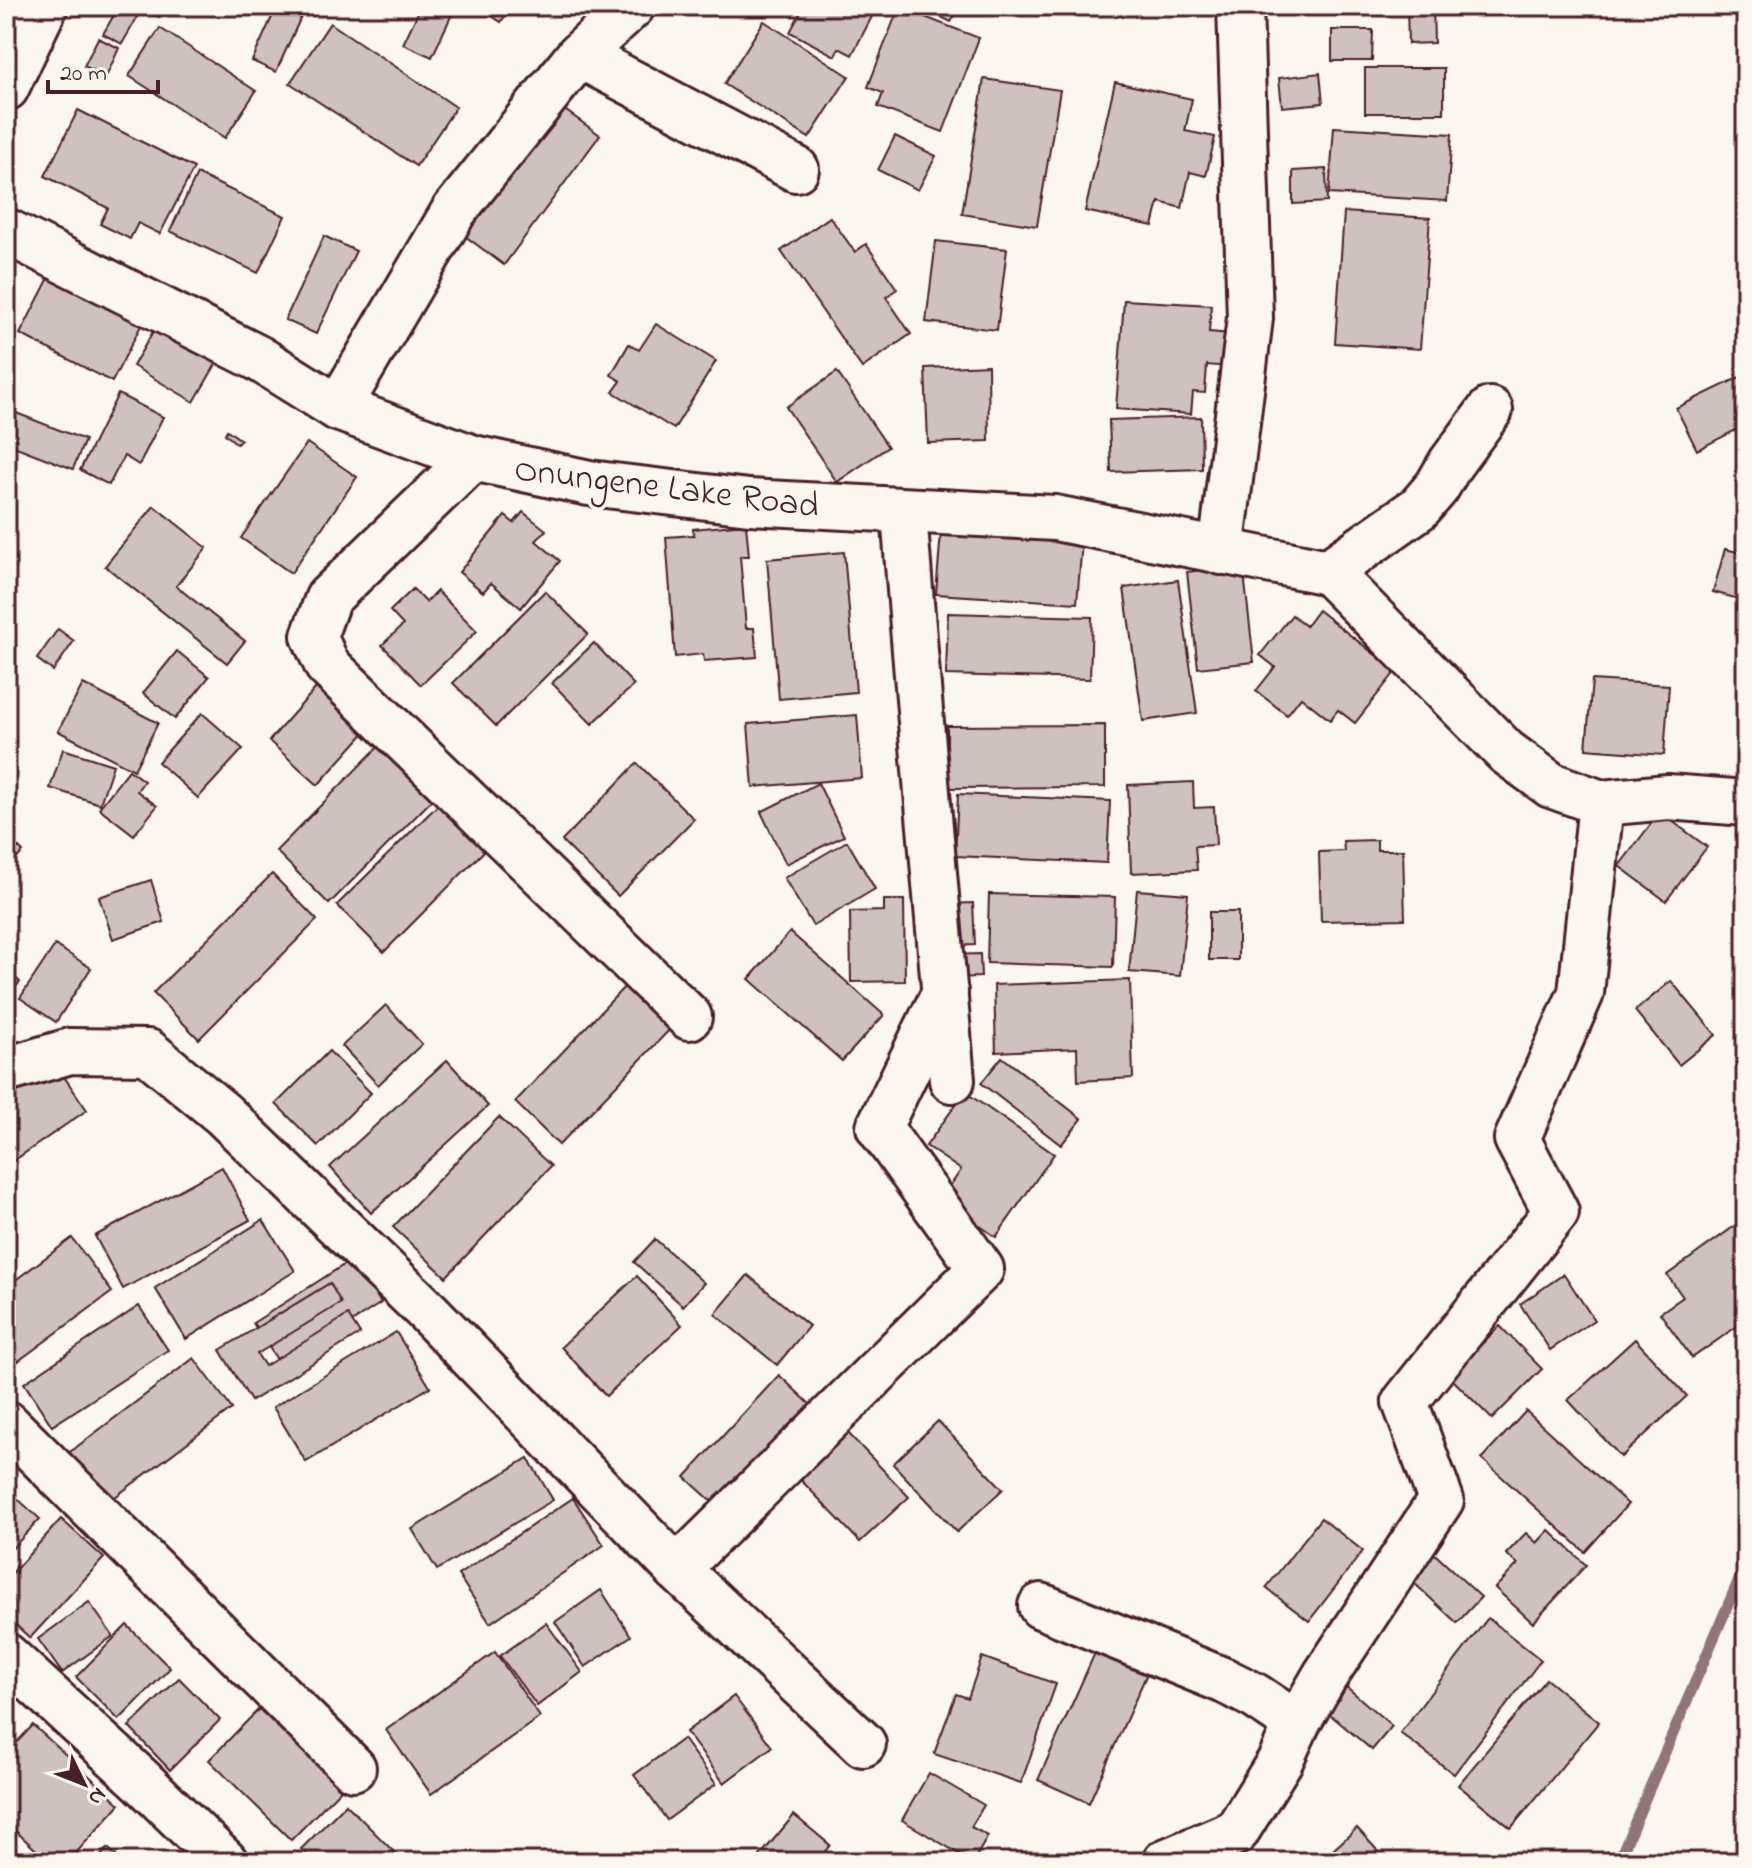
<svg xmlns="http://www.w3.org/2000/svg" width="1752" height="1868" font-family="'Indie Flower',sans-serif">
<rect width="100%" height="100%" fill="#fbf7ec"/>
<filter id="ink" filterUnits="userSpaceOnUse"><feTurbulence type="fractalNoise" baseFrequency=".0125" numOctaves="2"/><feDisplacementMap in="SourceGraphic" scale="16" xChannelSelector="R" yChannelSelector="G"/><feConvolveMatrix kernelMatrix="1 2 1 2 8 2 1 2 1" color-interpolation-filters="sRGB"/></filter>
<g filter="url(#ink)">
<g fill="none" stroke-linecap="round" stroke-linejoin="round">
<path stroke="#907477" stroke-width="11" d="M1618,1862L1746,1563"/>
</g>
<g fill="#cfc2bc" stroke="#4a1f2b" stroke-width="2">
<path d="M119,6L138,16L122,44L103,34Z"/>
<path d="M138,6H165L159,17Z"/>
<path d="M277,6H306L276,72L252,61Z"/>
<path d="M421,6H440L453,12L432,57L403,44Z"/>
<path d="M477,6H511L501,22Z"/>
<path d="M804,6H875L877,7L852,55L839,48L835,56L790,32Z"/>
<path d="M919,6H960L951,22Z"/>
<path d="M1302,6H1387V7L1302,9Z"/>
<path d="M1407,6H1433L1434,43L1408,44Z"/>
<path d="M899,7L979,38L943,132L878,107L883,93L868,87Z"/>
<path d="M764,21L849,76L809,138L724,84Z"/>
<path d="M330,23L456,107L416,166L290,83Z"/>
<path d="M160,28L256,91L225,138L129,76Z"/>
<path d="M1332,30H1373L1372,61H1332Z"/>
<path d="M98,38L119,48L106,77L84,66Z"/>
<rect x="1365" y="68" width="79" height="45"/>
<path d="M1320,73L1323,103L1282,107L1279,78Z"/>
<path d="M984,79L1060,90L1037,226L962,214Z"/>
<path d="M1115,82L1192,99L1185,131L1215,137L1206,176L1190,172L1182,208L1159,202L1153,226L1085,211Z"/>
<path d="M552,101L600,135L504,265L457,230Z"/>
<path d="M78,110L194,168L160,234L138,223L130,239L100,224L108,208L45,176Z"/>
<path d="M1334,127L1452,134L1447,201L1329,194Z"/>
<path d="M895,136L936,156L918,190L878,170Z"/>
<path d="M1326,169L1327,202L1293,204V171Z"/>
<path d="M197,174L285,216L258,273L170,231Z"/>
<path d="M1344,212L1430,218L1420,349L1335,343Z"/>
<path d="M830,217L855,252L866,244L897,289L886,297L911,334L862,368L781,251Z"/>
<path d="M324,236L356,251L316,334L285,320Z"/>
<path d="M936,241L1007,249L997,330L926,322Z"/>
<path d="M55,266L147,314L112,382L20,334Z"/>
<path d="M1124,300L1211,305L1209,332L1231,334L1229,367L1207,365L1205,393L1193,392L1191,414L1116,409Z"/>
<path d="M162,316L223,352L194,402L133,366Z"/>
<path d="M656,324L716,361L674,429L613,392L621,381L611,375L629,344L639,350Z"/>
<path d="M988,365L989,441L928,443L925,368Z"/>
<path d="M837,372L888,447L837,482L786,407Z"/>
<path d="M1746,374V425L1697,450L1676,408Z"/>
<path d="M118,394L163,417L139,465L124,456L109,485L80,470Z"/>
<path d="M6,409L85,440L73,469L6,443Z"/>
<path d="M1201,417L1202,469L1111,472L1109,420Z"/>
<path d="M227,430L241,440L237,444L225,434Z"/>
<path d="M307,443L357,477L291,573L241,538Z"/>
<path d="M154,506L207,548L176,586L245,641L227,663L105,566Z"/>
<path d="M523,512L546,530L536,541L560,561L521,608L491,583L483,592L459,572L505,516L514,523Z"/>
<path d="M746,524L749,556H740L746,628H754L757,657L704,661L703,654L675,657L666,537L694,535L693,529Z"/>
<path d="M941,532L1082,541L1077,603L936,594Z"/>
<path d="M1725,549L1746,554V601L1713,592Z"/>
<path d="M844,552L856,692L779,699L767,559Z"/>
<path d="M1243,565L1254,662L1198,668L1187,572Z"/>
<path d="M1178,580L1197,713L1143,721L1124,588Z"/>
<path d="M413,589L426,602L437,591L477,631L421,685L382,645L403,625L390,611Z"/>
<path d="M545,591L588,634L496,726L453,683Z"/>
<path d="M1318,610L1396,671L1355,723L1338,710L1330,720L1301,697L1287,715L1256,691L1275,667L1260,655L1292,615L1306,626Z"/>
<path d="M948,613L1092,617L1090,679L946,675Z"/>
<path d="M58,629L74,641L53,671L37,659Z"/>
<path d="M594,643L634,685L592,724L552,683Z"/>
<path d="M177,651L209,677L175,719L143,693Z"/>
<path d="M1592,680L1669,685L1664,755L1586,749Z"/>
<path d="M83,684L158,723L134,770L58,731Z"/>
<path d="M316,688L330,701L341,689L376,720L318,785L269,741Z"/>
<path d="M202,713L243,749L198,798L158,762Z"/>
<path d="M857,715L862,778L753,787L748,724Z"/>
<path d="M1105,725V787L947,788V726Z"/>
<path d="M380,745L434,798L329,904L276,851Z"/>
<path d="M63,749L113,765L100,804L50,788Z"/>
<path d="M637,763L694,819L618,896L562,841Z"/>
<path d="M129,770L144,781L137,791L157,806L134,835L99,808Z"/>
<path d="M1193,782L1194,808L1214,807L1216,845L1195,846L1197,870L1131,873L1128,785Z"/>
<path d="M818,783L844,836L786,864L761,812Z"/>
<path d="M452,791L498,837L384,952L337,905Z"/>
<path d="M958,794L1110,801L1107,863L955,856Z"/>
<path d="M1660,812L1707,847L1666,901L1619,866Z"/>
<path d="M6,835L23,852L6,870Z"/>
<path d="M1377,840V850H1403L1405,919L1321,921L1319,852L1344,851L1343,841Z"/>
<path d="M847,841L875,889L813,926L784,878Z"/>
<path d="M272,874L317,920L199,1039L153,993Z"/>
<path d="M151,880L164,922L113,939L99,897Z"/>
<path d="M1137,890L1188,894L1180,976L1129,972Z"/>
<path d="M989,894L1115,897L1113,967L987,963Z"/>
<path d="M884,900H904L905,981L851,982L850,912L884,911Z"/>
<path d="M973,903L975,945L952,946L950,904Z"/>
<rect x="1209" y="912" width="29" height="48"/>
<path d="M790,932L884,1015L842,1061L749,979Z"/>
<path d="M55,945L91,968L56,1022L20,998Z"/>
<path d="M980,954L981,977L950,978L949,955Z"/>
<path d="M7,970L20,982L6,997V970Z"/>
<path d="M1130,980L1133,1078L1078,1081L1077,1048L996,1052L994,985Z"/>
<path d="M1671,981L1716,1035L1679,1065L1635,1011Z"/>
<path d="M628,983L673,1026L559,1145L515,1102Z"/>
<path d="M386,1005L422,1044L378,1085L342,1046Z"/>
<path d="M329,1051L371,1093L318,1146L276,1104Z"/>
<path d="M1002,1057L1082,1119L1061,1145L981,1083Z"/>
<path d="M447,1060L488,1106L371,1213L330,1167Z"/>
<path d="M56,1065L87,1110L6,1166V1100Z"/>
<path d="M965,1092L1054,1154L996,1237L941,1199L961,1170L926,1146Z"/>
<path d="M499,1117L551,1166L446,1277L393,1227Z"/>
<path d="M222,1167L250,1220L123,1289L95,1236Z"/>
<path d="M263,1220L295,1271L186,1339L155,1288Z"/>
<path d="M1743,1220L1746,1224V1320L1692,1358L1660,1313L1683,1297L1667,1275Z"/>
<path d="M72,1238L112,1292L6,1370V1287Z"/>
<path d="M655,1239L704,1283L683,1306L634,1262Z"/>
<path d="M353,1259L381,1303L282,1367L253,1323Z"/>
<path d="M1564,1274L1594,1320L1550,1350L1520,1304Z"/>
<path d="M748,1275L809,1326L777,1365L715,1314Z"/>
<path d="M637,1276L682,1325L606,1396L561,1347Z"/>
<path d="M330,1283L341,1303L257,1354L265,1366L348,1315L360,1334L251,1401L220,1350Z"/>
<path d="M139,1306L168,1350L52,1426L24,1383Z"/>
<path d="M1500,1326L1542,1369L1492,1419L1449,1376Z"/>
<path d="M396,1332L430,1387L306,1462L273,1407Z"/>
<path d="M1635,1339L1687,1396L1621,1457L1568,1400Z"/>
<path d="M194,1358L232,1409L103,1506L66,1455Z"/>
<path d="M779,1375L811,1405L717,1506L685,1477Z"/>
<path d="M1526,1411L1628,1504L1585,1552L1482,1459Z"/>
<path d="M938,1421L1003,1489L957,1532L893,1464Z"/>
<path d="M846,1431L909,1497L860,1542L798,1477Z"/>
<path d="M528,1458L553,1500L437,1570L412,1529Z"/>
<path d="M6,1475L16,1485L10,1492L40,1519L6,1555Z"/>
<path d="M573,1498L604,1545L490,1623L458,1575Z"/>
<path d="M1321,1518L1363,1551L1309,1621L1266,1588Z"/>
<path d="M61,1519L104,1558L30,1638L6,1616V1580Z"/>
<path d="M1549,1530L1586,1565L1533,1623L1495,1588L1518,1564L1506,1554L1526,1533L1537,1543Z"/>
<path d="M1423,1543L1481,1597L1457,1623L1399,1569Z"/>
<path d="M601,1590L631,1636L585,1667L555,1622Z"/>
<path d="M89,1602L113,1636L62,1673L38,1639Z"/>
<path d="M1488,1618L1541,1660L1454,1774L1400,1733Z"/>
<path d="M546,1623L582,1672L537,1706L500,1656Z"/>
<path d="M127,1625L170,1668L119,1720L76,1677Z"/>
<path d="M1098,1646L1149,1669L1089,1803L1038,1780Z"/>
<path d="M495,1652L540,1717L431,1794L386,1730Z"/>
<path d="M982,1657L1056,1684L1021,1783L934,1754L956,1694L968,1698Z"/>
<path d="M179,1678L220,1720L170,1770L129,1727Z"/>
<path d="M1546,1679L1599,1722L1511,1828L1458,1785Z"/>
<path d="M1341,1682L1392,1726L1372,1750L1320,1706Z"/>
<path d="M734,1696L772,1747L724,1783L686,1732Z"/>
<path d="M259,1709L342,1788L291,1840L209,1760Z"/>
<path d="M33,1725L120,1804L68,1862H49L6,1822V1754Z"/>
<path d="M683,1739L716,1784L667,1820L634,1775Z"/>
<path d="M929,1773L984,1805L971,1827L988,1836L973,1862L902,1820Z"/>
<path d="M346,1804L404,1862H314L301,1849Z"/>
<path d="M794,1815L830,1845L817,1862H755Z"/>
<path d="M1357,1828L1388,1862H1320Z"/>
<path d="M108,1848L122,1862H95Z"/>
</g>
<g fill="none" stroke-linecap="round" stroke-linejoin="round">
<defs>
<g id="minor">
<path d="M579,55L796,169"/>
<path d="M6,231L258,358L338,408L473,458L589,483L749,502L1055,518L1328,572"/>
<path d="M338,408L454,211L579,55L632,6"/>
<path d="M473,458L328,598L314,636L327,665L689,1017"/>
<path d="M904,512C918,701 936,890 952,1080"/>
<path d="M1221,552L1250,318L1240,6"/>
<path d="M1328,572L1506,752L1551,785L1601,803L1668,797L1746,803"/>
<path d="M1328,572L1419,508L1437,487L1451,463L1490,410"/>
<path d="M6,1070L70,1051L148,1052L223,1114L428,1312L677,1569L863,1744"/>
<path d="M6,1423L353,1768"/>
<path d="M677,1569L981,1269L879,1127L945,992"/>
<path d="M1041,1606L1225,1681L1255,1696L1297,1724"/>
<path d="M6,1656L142,1781L225,1862"/>
<path d="M1165,1862L1236,1832L1280,1761L1297,1724L1325,1676L1441,1500L1405,1402L1556,1212L1517,1139L1581,993L1601,803"/>
</g>
<path id="major" d="M6,88L45,6"/>
</defs>
<use href="#minor" stroke="#4a1f2b" stroke-width="50"/>
<use href="#major" stroke="#4a1f2b" stroke-width="50"/>
<use href="#minor" stroke="#fbf7ec" stroke-width="44"/>
<use href="#major" stroke="#fbf7ec" stroke-width="44"/>
</g>
</g>
<g text-anchor="middle" stroke-width="7" stroke-linejoin="round" paint-order="stroke">
<g font-size="36" fill="#4a1f2b" stroke="#fbf7ec">
<text transform="translate(667 485) rotate(7)" y="13">Onungene Lake Road</text>
</g>
</g>
<rect width="1752" height="1868" fill="none" stroke="#fbf7ec" stroke-width="32"/>
<rect x="16" y="16" width="1720" height="1836" fill="none" stroke="#4a1f2b" stroke-width="3" filter="url(#ink)"/>
<g transform="translate(84 1784) rotate(133)" stroke="#fbf7ec" stroke-width="6" paint-order="stroke">
<path d="M0-6L14 30L0 20L-14 30Z" fill="#4a1f2b"/>
<text y="-12" font-size="22" font-weight="bold" text-anchor="middle" fill="#4a1f2b">N</text>
</g>
<path d="M48 80v12h110v-12" fill="none" stroke="#4a1f2b" stroke-width="4"/>
<text x="60" y="80" font-size="24" fill="#4a1f2b" stroke="#fbf7ec" stroke-width="6" paint-order="stroke">20 m</text>
</svg>
